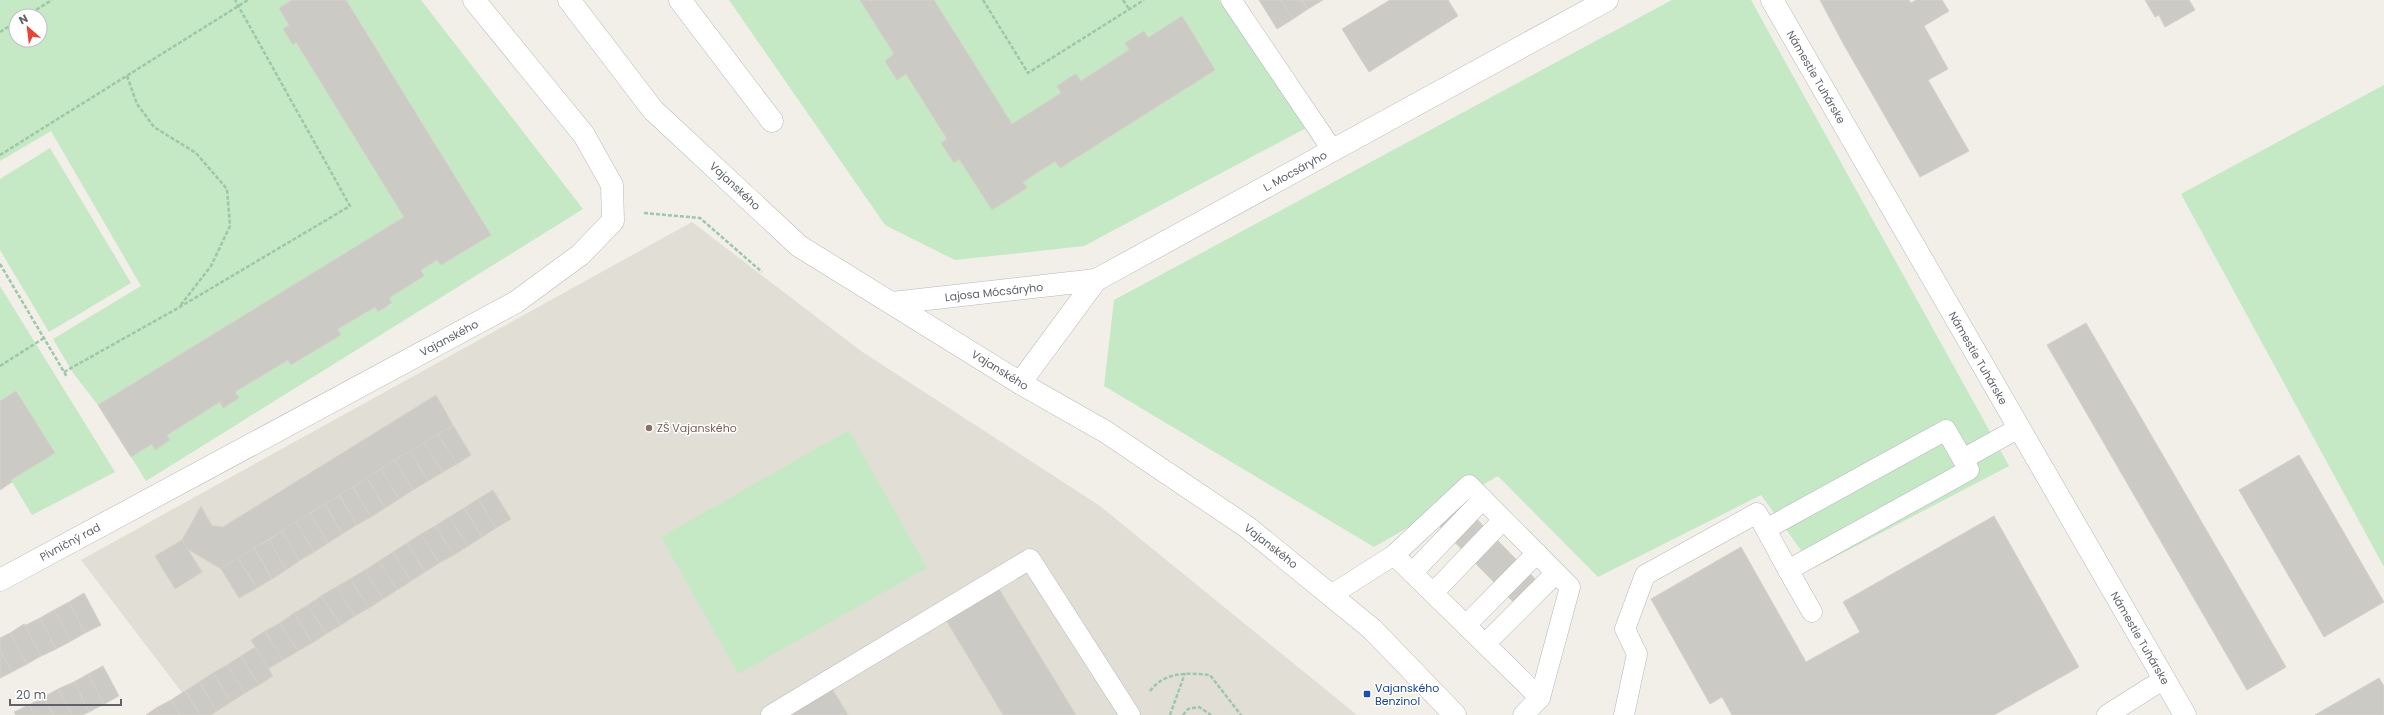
<svg xmlns="http://www.w3.org/2000/svg" width="2384" height="715" font-family="Poppins,sans-serif">
<rect width="100%" height="100%" fill="#f1efe8"/>
<path fill="#e1ded6" d="M692,222L861,351L1100,506L1357,715H199L81,560Z"/>
<g fill="#c5e8c5" fill-rule="evenodd">
<path d="M0,0H292L279,8L289,25L293,45L296,42L404,217L98,405L73,373L53,339L141,286L51,131L0,161ZM16,16H40V40H16Z"/>
<path d="M346,0H421L583,209L146,481L131,457L152,444L155,449L170,440L167,435L220,402L223,408L235,392L288,360L292,365L341,335L338,329L375,307L378,312L392,304L389,298L424,276L421,270L437,260L441,265L491,235Z"/>
<path d="M729,0H1219L1306,128L1084,246L955,260L885,225Z"/>
<path d="M1672,0H1751L2009,466L1814,568L1761,495L1598,577L1498,476L1374,547L1104,386L1114,300Z"/>
<path d="M2384,85V567L2181,194Z"/>
<path d="M50,148L131,283L49,332L0,250V179Z"/>
<path d="M0,286L115,472L32,515L11,480L55,453L16,391L0,401Z"/>
<path d="M849,430L927,568L738,674L661,537Z"/>
</g>
<g fill="#cccac5" stroke="#d6d1c6">
<path d="M292,0H346L491,235L441,265L437,260L421,270L424,276L389,298L392,303L378,312L375,307L338,329L341,335L291,365L288,360L235,392L239,398L223,408L220,402L167,435L170,440L155,450L152,444L131,457L98,405L404,217L296,42L293,45L283,29L289,25L279,8Z"/>
<path d="M860,0H934L1012,124L1061,93L1057,86L1069,78L1076,74L1081,81L1129,50L1125,43L1144,31L1148,38L1182,16L1215,70L1060,168L1055,161L1023,182L1027,188L992,210L959,159L954,163L941,143L947,139L906,74L897,80L891,71L885,61L894,54Z"/>
<path d="M1259,0H1281L1293,19L1277,29Z"/>
<path d="M1281,0H1302L1308,9L1293,19Z"/>
<path d="M1302,0H1323L1308,9Z"/>
<path d="M1390,0H1448L1458,16L1369,72L1342,29Z"/>
<path d="M1820,0H1909L1911,3L1916,0H1942L1949,11L1924,26L1948,69L1928,80L1969,151L1920,177L1844,45Z"/>
<path d="M2145,0H2189L2195,10L2165,27L2159,15L2155,17Z"/>
<path d="M2086,323L2286,667L2247,690L2047,345Z"/>
<path d="M16,391L55,453L11,480L12,482L0,490V401Z"/>
<path d="M436,395L453,425L221,569L186,548L182,540L201,506L212,526L223,527Z"/>
<path d="M453,425L471,455L457,464L438,434Z"/>
<path d="M438,434L457,464L443,472L424,443Z"/>
<path d="M424,443L443,472L428,481L410,451Z"/>
<path d="M410,451L428,481L413,490L395,460Z"/>
<path d="M2299,455L2384,602L2324,637L2239,490Z"/>
<path d="M395,460L413,490L399,499L381,469Z"/>
<path d="M381,469L399,499L385,508L367,478Z"/>
<path d="M367,478L385,508L371,517L353,487Z"/>
<path d="M353,487L371,517L357,525L339,495Z"/>
<path d="M493,490L511,519L496,528L478,499Z"/>
<path d="M339,495L357,525L342,534L325,504Z"/>
<path d="M478,499L496,528L482,537L464,508Z"/>
<path d="M1459,501L1549,593L1526,615L1436,523Z"/>
<path d="M325,504L342,534L328,543L310,513Z"/>
<path d="M464,508L482,537L468,546L449,517Z"/>
<path d="M310,513L328,543L314,552L296,522Z"/>
<path d="M1994,516L2079,667L1994,715H1732L1722,697L1710,704L1651,599L1741,547L1806,662L1860,632L1843,602Z"/>
<path d="M449,517L468,546L454,555L435,526Z"/>
<path d="M296,522L314,552L299,561L282,531Z"/>
<path d="M435,526L454,555L439,563L421,534Z"/>
<path d="M282,531L299,561L286,570L269,540Z"/>
<path d="M421,534L439,563L425,572L407,543Z"/>
<path d="M182,540L202,572L175,589L155,556Z"/>
<path d="M269,540L286,570L272,579L254,548Z"/>
<path d="M407,543L425,572L411,581L393,552Z"/>
<path d="M254,548L272,579L257,588L238,558Z"/>
<path d="M393,552L411,581L397,590L379,561Z"/>
<path d="M238,558L257,588L239,598L221,569Z"/>
<path d="M379,561L397,590L383,599L365,570Z"/>
<path d="M365,570L383,599L369,608L350,579Z"/>
<path d="M350,579L369,608L355,616L336,587Z"/>
<path d="M336,587L355,616L341,625L321,596Z"/>
<path d="M999,589L1076,715H1003L946,620Z"/>
<path d="M84,593L101,625L85,633L69,602Z"/>
<path d="M321,596L341,625L326,634L308,605Z"/>
<path d="M69,602L85,633L71,641L54,610Z"/>
<path d="M308,605L326,634L312,643L294,613Z"/>
<path d="M54,610L71,641L56,649L40,618Z"/>
<path d="M294,613L312,643L298,651L280,623Z"/>
<path d="M40,618L56,649L41,656L24,624L26,625Z"/>
<path d="M280,623L298,651L283,660L265,631Z"/>
<path d="M24,624L41,656L27,664L10,633Z"/>
<path d="M265,631L283,660L268,669L251,640Z"/>
<path d="M10,633L27,664L12,672L0,650V638Z"/>
<path d="M255,647L273,676L259,685L241,656Z"/>
<path d="M0,650L12,672L0,678Z"/>
<path d="M241,656L259,685L245,693L227,665Z"/>
<path d="M227,665L245,693L231,702L213,673Z"/>
<path d="M103,666L119,696L104,704L88,674Z"/>
<path d="M213,673L231,702L217,711L199,682Z"/>
<path d="M88,674L104,704L89,712L74,682Z"/>
<path d="M2379,678L2384,686V715H2315Z"/>
<path d="M74,682L89,712L83,715H72L58,689Z"/>
<path d="M199,682L217,711L211,715H200L185,691Z"/>
<path d="M834,688L833,690L848,715H789Z"/>
<path d="M58,689L72,715H53L44,697Z"/>
<path d="M185,691L200,715H180L171,700Z"/>
<path d="M44,697L53,715H34L29,705Z"/>
<path d="M171,700L180,715H160L156,708Z"/>
<path d="M29,705L34,715H16L14,712Z"/>
<path d="M156,708L160,715H146Z"/>
</g>
<g fill="none" stroke-linecap="round" stroke-linejoin="round">
<defs>
<g id="service">
<path d="M1231,0L1333,151"/>
<path d="M1963,459L2019,428"/>
<path d="M1394,555L1469,485L1570,587L1540,698"/>
<path d="M1788,570L1812,612"/>
<path d="M1412,573L1483,499"/>
<path d="M1433,593L1503,520"/>
<path d="M1331,595L1394,555L1540,698L1523,715"/>
<path d="M1466,625L1537,553"/>
<path d="M1485,644L1556,573"/>
<path d="M771,715L1030,559L1130,715"/>
<path d="M1624,715L1637,654L1625,629L1645,575L1757,513L1788,570L1969,470L1946,430L1766,529"/>
<path d="M2107,715L2164,679"/>
</g>
<g id="minor">
<path d="M680,0L772,121"/>
<path d="M1772,0L2185,715"/>
<path d="M892,303L1096,280"/>
<path d="M1020,383L1096,280L1607,0"/>
<path d="M0,580L516,302L580,255L613,221L612,185L584,135L474,0"/>
</g>
<path id="secondary" d="M569,0L653,110L799,246L1020,383L1106,432L1247,527L1372,629L1455,715"/>
</defs>
<use href="#service" stroke="#b5b8bc" stroke-width="21"/>
<use href="#minor" stroke="#b5b8bc" stroke-width="23"/>
<use href="#secondary" stroke="#b6babf" stroke-width="23"/>
<g stroke="#9cc7a9" stroke-width="2.5" stroke-dasharray="4 2" stroke-linecap="butt">
<path d="M983,0L1028,73L1144,0"/>
<path d="M1123,0L1129,9"/>
<path d="M26,16L52,0"/>
<path d="M0,32L16,22"/>
<path d="M127,76L137,104L154,127L196,153L227,189L230,226L211,266L180,306"/>
<path d="M0,155L248,0"/>
<path d="M644,213L700,218L762,272"/>
<path d="M0,264L67,377"/>
<path d="M0,366L44,338"/>
<path d="M64,372L178,308L350,206L235,0"/>
<path d="M1150,691C1165,671 1188,673 1210,675L1241,715"/>
<path d="M1170,715L1185,673"/>
<path d="M1183,715L1188,709L1199,707L1211,715"/>
</g>
<use href="#service" stroke="#fff" stroke-width="20"/>
<use href="#minor" stroke="#fff" stroke-width="22"/>
<use href="#secondary" stroke="#fff" stroke-width="22"/>
</g>
<circle fill="#8d6e63" stroke="#fff" stroke-width="1.5" cx="649" cy="428" r="4"/>
<rect fill="#1a4fb4" stroke="#fff" stroke-width="1.5" x="1363" y="690" width="8" height="8" rx="2"/>
<g text-anchor="middle" stroke-width="3" stroke-linejoin="round" paint-order="stroke">
<g font-size="11" fill="#5f6368" stroke="#fff">
<text transform="translate(1816 77) rotate(60)" y="4">Námestie Tuhárske</text>
<text transform="translate(1295 171) rotate(-29)" y="4">L. Mocsáryho</text>
<text transform="translate(735 186) rotate(43)" y="4">Vajanského</text>
<text transform="translate(994 292) rotate(-6)" y="4">Lajosa Mócsáryho</text>
<text transform="translate(449 338) rotate(-28)" y="4">Vajanského</text>
<text transform="translate(1978 358) rotate(60)" y="4">Námestie Tuhárske</text>
<text transform="translate(1000 370) rotate(32)" y="4">Vajanského</text>
<text transform="translate(70 542) rotate(-28)" y="4">Pivničný rad</text>
<text transform="translate(1271 546) rotate(38)" y="4">Vajanského</text>
<text transform="translate(2140 638) rotate(60)" y="4">Námestie Tuhárske</text>
</g>
<g font-size="11" fill="#785e54" stroke="#fff" text-anchor="start">
<text x="657" y="432">ZŠ Vajanského</text>
</g>
<g font-size="11" fill="#164399" stroke="#fff" text-anchor="start">
<text x="1375" y="692">Vajanského<tspan x="1375" dy="13">Benzinol</tspan></text>
</g>
</g>
<g transform="translate(28 28) rotate(332)"><circle r="19" fill="#ffffff" stroke="#bfc1c3"/>
<path d="M0-3L7 15L0 10L-7 15Z" fill="#ea4335"/>
<text y="-6" font-size="11" font-weight="bold" text-anchor="middle" fill="#5f6368">N</text>
</g>
<path d="M10 699v6h111v-6" fill="none" stroke="#5f6368" stroke-width="2"/>
<text x="16" y="699" font-size="12" fill="#5f6368" stroke="#ffffff" stroke-width="3" paint-order="stroke">20 m</text>
</svg>
